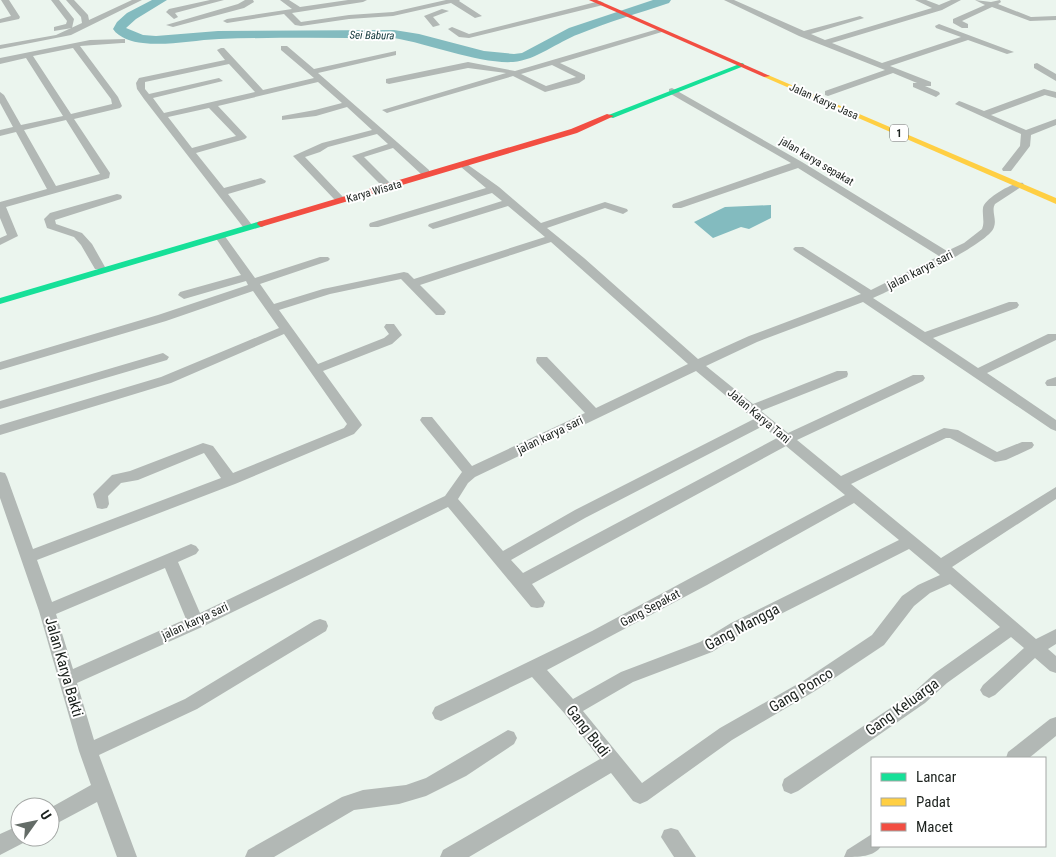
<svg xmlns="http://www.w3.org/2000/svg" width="1056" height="857" font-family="'Roboto Condensed',sans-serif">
<rect width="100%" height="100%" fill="#ebf5ee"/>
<path fill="#83bbbf" d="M771,205V218L749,229L741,227L713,238L694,222L725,207Z"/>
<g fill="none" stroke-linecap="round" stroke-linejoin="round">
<path fill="#83bbbf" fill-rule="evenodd" d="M152,0H167L136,19L126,28L143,35L156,36L218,31L394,30L419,34L484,51L514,54L522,53L569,28L653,0H671L669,3C639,13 608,22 579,34C557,42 537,60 513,62C480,64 430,44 394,38C336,38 277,37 219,39C194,40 168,46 143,43C132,42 119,38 113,29L117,22L127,13Z"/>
<g fill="#b2b8b5" fill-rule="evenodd">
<path d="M1,0H9L20,17L19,19L0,23V19L11,16Z"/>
<path d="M51,0H59L74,19L72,28L54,31V27L66,24L67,21Z"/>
<path d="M66,0H74L88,15L89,20L132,0H142L71,35L0,49V45L56,35L82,23L81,17Z"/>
<path d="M210,0H224L175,13L178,17L174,19L166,12L169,9Z"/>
<path d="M245,0H253L254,2L244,8L173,27L166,25L238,4Z"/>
<path d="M280,0H289L300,7L348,0H367L363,2L292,13L301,22L349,15L393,12L446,0H460L459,1L482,16L475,18L451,3L393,16L349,19L301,26L295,25L284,14L227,23L223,21L227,19L292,9Z"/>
<path d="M724,0H734L804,31L860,16L864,18L811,34L825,40L932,8L915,0H926L939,5L951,0H961L942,10L832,43L882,63L961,37L936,28L935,26L939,24L1014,52L1007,54L968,40L890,66L931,82V86H925L939,92L940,94L936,97L913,87V83H917L893,73L828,96L825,95V91L885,70L799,36Z"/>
<path d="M975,0L991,2L1000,0L1001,2L998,4L1031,17L1056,16V20L1030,21L992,7L962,21L968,24V28H962L953,23V19L985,5Z"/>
<path d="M600,1L604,3L603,5L469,38L459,37L448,29L452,27L469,34Z"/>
<path d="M442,9L449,11L433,17L440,25L433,27L424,16Z"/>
<path d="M658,29L665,31L560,63L585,75V79L579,83L545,92L513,76L390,112L387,113L382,110L506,73L468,68L389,84L386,83V79L468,62L515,71ZM552,65L576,77L546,86L521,74Z"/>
<path d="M125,39V43H122L80,46L118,97L122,106L120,108L74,119L110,173L109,178L6,207L18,236L0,245V238L7,235L0,218V202L47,189L16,132L0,136V130L13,127L0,103V92L4,95L21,125L63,116L26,58L0,64V58L90,40ZM73,48L111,99L112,104L71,114L33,56ZM66,120L100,174L56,186L24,130Z"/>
<path d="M281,46H287L314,69L396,51V55L318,73L429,170V174H421L393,148L364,157L390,183L385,186L381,185L352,156L388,144L377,134L328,147L320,152L305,157L343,197L338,200L334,199L293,156L322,143L372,130L347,107L316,116L282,120V116L315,110L342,103L318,82L218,106L247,137L245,139L196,153L224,188L261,178L266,181L265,183L228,194L252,225L251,227H243L144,99L137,89L136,83L139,78L225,60L217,50L221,48H224L263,90L314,78L281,50ZM229,64L255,92L164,113L153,98L223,81L219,78L149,94L145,89V82ZM209,108L236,136L192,148L168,117Z"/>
<path d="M1037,63L1056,74V81L1034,68V64Z"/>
<path d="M672,88L802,162L947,251L964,243L982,229C985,222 982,215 983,208C984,199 1014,181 1023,183L1024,185L995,204C991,211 997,219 994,227C990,244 893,289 873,298L925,332L1009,302H1017L1019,305L1017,308L933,338L978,368L1048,334H1056V340L987,373L1056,420V431L1051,429L863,302L757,342L706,366L753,404L837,371H847L848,374L847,377L761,411L788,433L913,375H923L925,378L923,381L797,440L841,476L944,428L958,430L997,452L1022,442H1032L1034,445L1032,448L1006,460L995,462L950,438H946L851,484L941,558L1056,487V499L952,567L1036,639L1056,629V644L1048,649L1056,656V673L1050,671L1035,658L995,695L989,698L983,695L980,690L983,685L1024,648L1011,637L947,683L925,703L798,791L791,794L784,791L782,785L784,779L913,693L935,673L1000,627L950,584L930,593L914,606L884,645L815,691L732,740L647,801L640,804L633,801L611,773L469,857H440L443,850L600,759L565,714L532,677L441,721L435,719L432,713L435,707L592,631L845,495L786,446L532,584L545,602L543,607L537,608L531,607L448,507L202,627L77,683L94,740L185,699L314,621L320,619L326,621L328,626L326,631L197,709L99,755L137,857H117L97,802L50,827V808L91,785L79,751L39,611L0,498V472L5,473L7,477L33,549L221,478L204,453L138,480L121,483L108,496L109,504L107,508L102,509L97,508L93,494L112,475L130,471L203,443L213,446L233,473L344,428L347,424L284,334L171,383L0,435V425L161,377L279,328L253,291L166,321L0,370V362L158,315L248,285L246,281L184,299L178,295L180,292L241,275L215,237L220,234L224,235L255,278L320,257H328L330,259L328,261L260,284L274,304L323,289L404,272L408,273L414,279L545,237L508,206L437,228L433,229L428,226L429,224L502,201L492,193L378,227H370L369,225L370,223L486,188L461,167L459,165L464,162L499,187L541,223L605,202L627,209L628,211L623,214L605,208L547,228L584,258L698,359L749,336L861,294L795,251L793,249L795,247H803L871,290L939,256L798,168L681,208H673L672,206L673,204L791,163L669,93V89ZM551,242L688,364L596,408L547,357H537L536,360L537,363L585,413L472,466L432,417H422L420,420L422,423L462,472L445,496L200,613L178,562L196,554L199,550L196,546L191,544L52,602L37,560L235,484L354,434L362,425L360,422L323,371L392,344L402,335L394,324H386L384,327L389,334L384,338L318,364L279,310L330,294L401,279L436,315H444L446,312L444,309L420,285ZM696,371L754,419L575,510L503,551L458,499L468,483L475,477ZM763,426L777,438L523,573L511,560L585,518ZM854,503L899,540L731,623L700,642L621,672L573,699L547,670L707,585ZM909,549L940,575L918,585L902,596L872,635L803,681L720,728L642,783L583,711L633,682L712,652L743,633ZM165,568L186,619L73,669L56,614Z"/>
<path d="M1044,89L1056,92V98L1045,95L991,115L1026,130L1056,119V125L1031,135L1030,146L1011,171H1003L1002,169L1020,146L1021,134L955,104L959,101L962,102L984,111Z"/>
<path d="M117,194L121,195L122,197L121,199L55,220L56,224L82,233L92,244L105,267L103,269H95L81,245L74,237L47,228L44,219L50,213Z"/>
<path d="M163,353L169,357L167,360L0,409V401Z"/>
<path d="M1056,377V386H1047L1045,383L1047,380Z"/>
<path d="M1056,717V736L1029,758H1006L1008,752L1050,719Z"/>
<path d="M508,730L514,732L517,738L514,744L466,776L426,796L399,804L354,810L274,857H245L248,850L342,797L363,790L406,785L426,778Z"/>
<path d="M20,825V837H29L27,841L0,855V834Z"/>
<path d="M671,828L678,830L696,857H674L661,837L664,830Z"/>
<path d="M872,834V846H881C875,857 858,857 844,857L847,850Z"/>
</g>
<g fill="#16e098" fill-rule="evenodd">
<path d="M742,63L744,64V66L613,118L606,116Z"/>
<path d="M261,221L265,224L264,226L0,304V298Z"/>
</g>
<path fill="#ffcf43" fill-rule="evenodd" d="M764,75H768L1056,198V204L764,77Z"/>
<g fill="#f24e42" fill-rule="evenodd">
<path d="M589,0H597L770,76L764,77Z"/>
<path d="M607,114L614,116L577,133L264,226L261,227L257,224L258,222L571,129Z"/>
</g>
</g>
<g text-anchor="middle" stroke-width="4" stroke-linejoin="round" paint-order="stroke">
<g font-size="11" font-style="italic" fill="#0f3539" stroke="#fff">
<text transform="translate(372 35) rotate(1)" y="4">Sei Babura</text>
</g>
<g font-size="11" fill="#1c221e" stroke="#fff">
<text transform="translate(824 101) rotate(24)" y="4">Jalan Karya Jasa</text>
<text transform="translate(817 161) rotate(31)" y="4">jalan karya sepakat</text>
<text transform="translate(374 191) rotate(-16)" y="4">Karya Wisata</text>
</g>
<rect fill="#fff" stroke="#606462" stroke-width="1" x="890" y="124.5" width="18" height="17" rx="4"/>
<g font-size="11" font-weight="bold" fill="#1c221e">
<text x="899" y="137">1</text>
</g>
<g font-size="12" fill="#1c221e" stroke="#fff">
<text transform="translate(920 270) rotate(-27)" y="4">jalan karya sari</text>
<text transform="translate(759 416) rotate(40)" y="4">Jalan Karya Tani</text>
<text transform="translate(550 435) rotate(-26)" y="4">jalan karya sari</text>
<text transform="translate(650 608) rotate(-28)" y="4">Gang Sepakat</text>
<text transform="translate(195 621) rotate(-25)" y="4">jalan karya sari</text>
</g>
<g font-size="15" fill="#1c221e" stroke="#fff">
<text transform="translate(742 627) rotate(-28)" y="5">Gang Mangga</text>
<text transform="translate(64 667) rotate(74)" y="5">Jalan Karya Bakti</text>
<text transform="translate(801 690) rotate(-31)" y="5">Gang Ponco</text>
<text transform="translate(902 707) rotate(-36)" y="5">Gang Keluarga</text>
<text transform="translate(588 731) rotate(52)" y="5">Gang Budi</text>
</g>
</g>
<rect x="871" y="757" width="175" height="90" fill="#ffffff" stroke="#a4a7a5"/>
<rect x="881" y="773" width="25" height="8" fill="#16e098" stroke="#a4a7a5"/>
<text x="916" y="782" font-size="15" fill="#1c221e">Lancar</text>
<rect x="881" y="798" width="25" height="8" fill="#ffcf43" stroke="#a4a7a5"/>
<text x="916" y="807" font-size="15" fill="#1c221e">Padat</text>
<rect x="881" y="823" width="25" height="8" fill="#f24e42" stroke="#a4a7a5"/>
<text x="916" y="832" font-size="15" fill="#1c221e">Macet</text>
<g transform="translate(35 822) rotate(57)"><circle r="24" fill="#ffffff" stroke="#a4a7a5"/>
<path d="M0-4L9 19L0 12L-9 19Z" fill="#646c67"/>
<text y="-8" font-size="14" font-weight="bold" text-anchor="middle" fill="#1c221e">U</text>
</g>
</svg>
